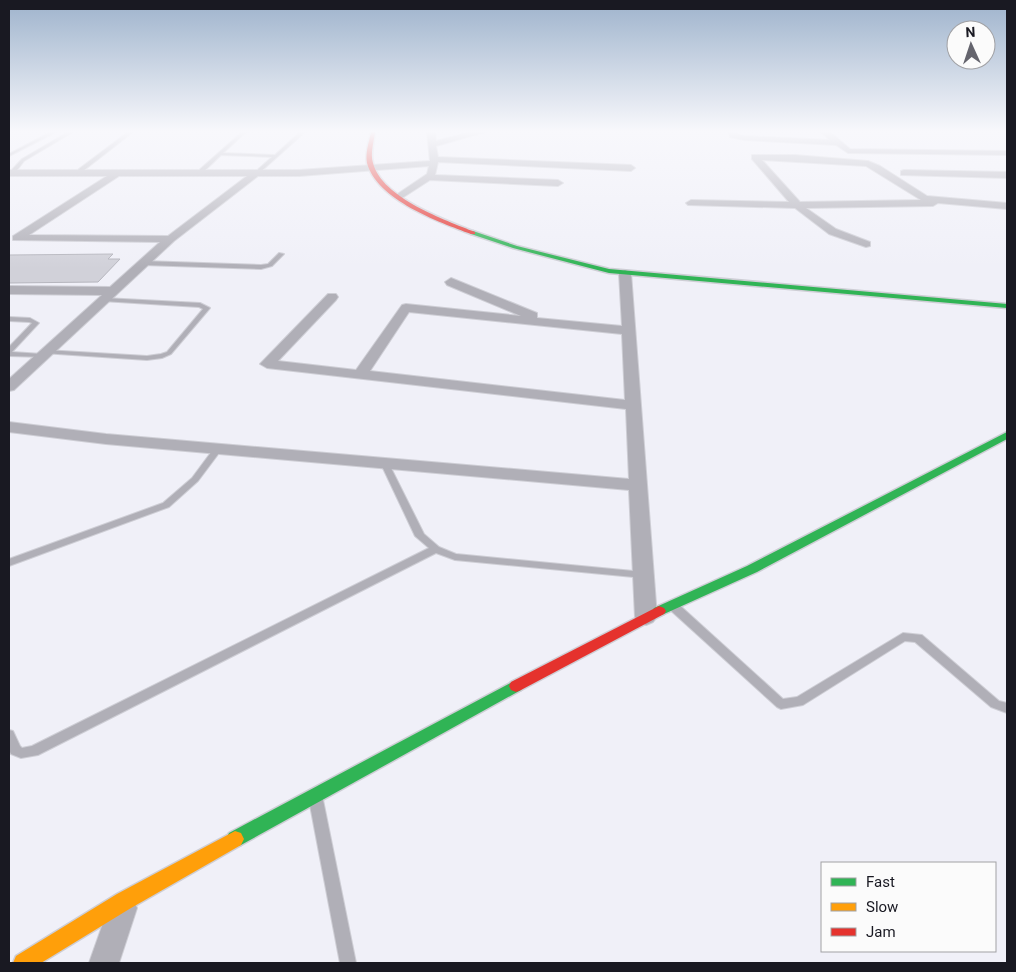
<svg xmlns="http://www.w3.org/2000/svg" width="1016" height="972" font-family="Roboto,sans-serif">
<rect width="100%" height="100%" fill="#f0f0f8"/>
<path fill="#d1d1d9" stroke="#b6b6be" d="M113,254L108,259H120L98,282L9,283V255Z"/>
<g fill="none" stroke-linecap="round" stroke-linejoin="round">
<defs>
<g id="lane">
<path d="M51,132H56L9,156V154Z"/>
<path d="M68,132H73L24,161L14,174H10V172L22,159Z"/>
<path d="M128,132H133L79,174H75V172Z"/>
<path d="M242,132H246L223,153L275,155L300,132H305L258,174L254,173L272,157L221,155L201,174H197V172Z"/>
<path d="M279,253L284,254L272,266L261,269L143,265L140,263L143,261L261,265L268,264Z"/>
<path d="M104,298L200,303L210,308L171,354L162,358L147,360L43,353V351L45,350L147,356L161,354L167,352L203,309L199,307L102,301L101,300Z"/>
<path d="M9,317L30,318L39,323L12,352L42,354L45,356L44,357L9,356V347L32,323L29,322L9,321Z"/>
<path d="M215,447H221L222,449L198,481L169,507L9,566V559L163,503L192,478Z"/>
<path d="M385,461L389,464L424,534L439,547L456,554L644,572L648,573L649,575L648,577L644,578L455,560L436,553L38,755L21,758L11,754L9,750V730L13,731L20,746L22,748L32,746L429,548L415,536L381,464Z"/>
<path d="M672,601L676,602L783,699L797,697L903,633L922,635L999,701L1007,703V713L991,707L915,642L905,641L803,705L781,709L777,707L668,608L667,605L668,602Z"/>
<path d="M316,794L321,796L323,800L356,963H340L309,800L311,796Z"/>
</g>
<g id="street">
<path d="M427,132H435L436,141L471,132H485L436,146L438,157L631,165L635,168L631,171L438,162L435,175L558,180L563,183L558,186L430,180L399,200L394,197L396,195L427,174L429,166L299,176H258L174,241L14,390L9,391V379L102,295L9,294V286L110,287L160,242L13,240V236L107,176H9V170H299L430,161ZM119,176H247L168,236L29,235Z"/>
<path d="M729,132L744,136L830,140L821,132H830L850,149L1007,151V155L848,153L836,145L744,140L730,137Z"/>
<path d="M752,155H795L868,161L880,166L927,196L1007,203V209L938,203L933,206L806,208L836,229L870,242V246L866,247L829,234L795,208L688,205L686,203L691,200L789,202L752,159ZM762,160L866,166L921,200L800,202Z"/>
<path d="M904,170L1007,172V178L901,175V171Z"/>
<path d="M625,270L631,273L657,617L653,622L646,625L639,622L635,617L629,490L106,444L9,432V422L106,434L629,479L626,409L267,368L260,364L328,294H336L338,297L336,300L278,361L356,370L402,305L406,304L521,316L447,285L445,282L451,278L537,313V318L622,326L619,273ZM409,312L622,334L625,400L370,371Z"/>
<path d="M122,893L132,898L137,908L119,963H89L112,898Z"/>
</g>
<g id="fast">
<path d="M473,231L517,246L609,269L1007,304V308L609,273L513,248L471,234L470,233Z"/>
<path d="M1007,432V439L757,572L664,614L659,616L654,614L652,611L654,608L747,566Z"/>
<path d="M516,680L521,682L523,686L521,690L241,845L235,847L229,845L226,839L229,833Z"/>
</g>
<path id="slow" d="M235,831L241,833L244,839L241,845L131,908L41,963H13L16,956L117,894Z"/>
<g id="jam">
<path d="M371,132H375C374,142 370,153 373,163C382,198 445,220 475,232V234H471C439,222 377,200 367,163C365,153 369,142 371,132Z"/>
<path d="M659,606L664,608L666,611L664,614L521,690L516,692L511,690L509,686L511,682Z"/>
</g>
</defs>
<use href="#lane" stroke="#ceced5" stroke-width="2"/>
<use href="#street" stroke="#ceced5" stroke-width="2"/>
<use href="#fast" stroke="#ceced5" stroke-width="3"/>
<use href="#slow" stroke="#ceced5" stroke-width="3"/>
<use href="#jam" stroke="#ceced5" stroke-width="3"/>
<use href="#lane" fill="#b0afb7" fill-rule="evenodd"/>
<use href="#street" fill="#b0afb7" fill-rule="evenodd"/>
<use href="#fast" fill="#30b455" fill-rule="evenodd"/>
<use href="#slow" fill="#ff9f0a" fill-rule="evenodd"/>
<use href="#jam" fill="#e5322d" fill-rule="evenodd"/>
</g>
<linearGradient id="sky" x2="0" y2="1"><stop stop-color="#9eb3cc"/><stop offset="0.49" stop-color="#f8f8fc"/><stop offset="1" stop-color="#f8f8fc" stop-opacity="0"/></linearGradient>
<rect width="1016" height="268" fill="url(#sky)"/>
<rect width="1016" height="972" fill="none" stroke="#191922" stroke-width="20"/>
<rect x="821" y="862" width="175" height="90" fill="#fbfbfb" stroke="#a1a1a4"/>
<rect x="831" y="878" width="25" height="8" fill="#30b455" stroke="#a1a1a4"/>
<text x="866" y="887" font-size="15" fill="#191922">Fast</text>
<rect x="831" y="903" width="25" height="8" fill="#ff9f0a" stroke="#a1a1a4"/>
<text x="866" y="912" font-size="15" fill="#191922">Slow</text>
<rect x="831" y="928" width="25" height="8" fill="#e5322d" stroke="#a1a1a4"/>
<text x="866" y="937" font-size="15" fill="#191922">Jam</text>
<g transform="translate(971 45) rotate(357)"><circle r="24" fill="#fbfbfb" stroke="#a1a1a4"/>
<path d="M0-4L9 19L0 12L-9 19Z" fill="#64646d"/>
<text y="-8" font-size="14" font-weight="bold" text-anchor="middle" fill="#191922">N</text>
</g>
</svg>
